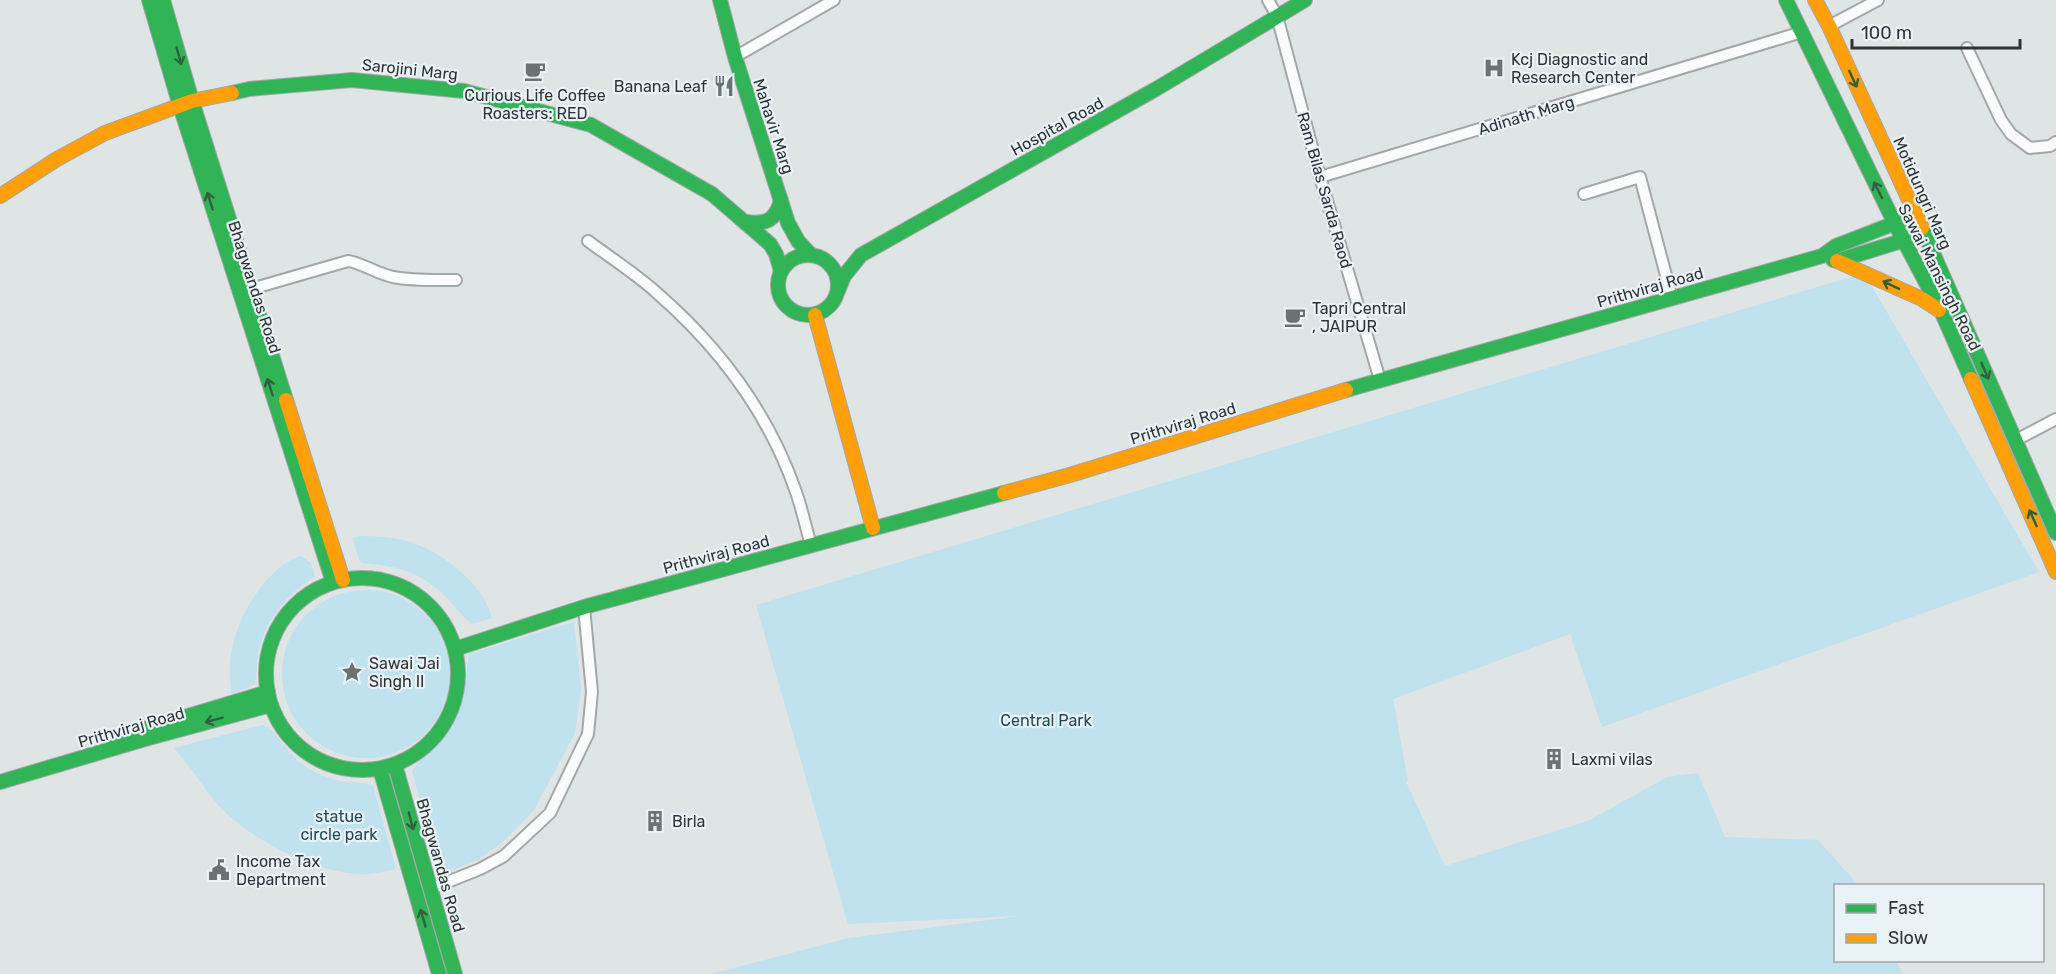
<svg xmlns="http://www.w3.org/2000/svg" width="2056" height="974" font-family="Rubik,sans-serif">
<rect width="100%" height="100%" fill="#dfe4e5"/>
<g fill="#c0e1ee">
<path d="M1864,273L2039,572L1602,727L1570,634L1393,699L1408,781L1406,782L1445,866L1590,820L1667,777L1698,773L1725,837L1818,840L1852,878L1856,885L1836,886V960L1896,961L1903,974H711L849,938L1020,916L848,924L756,605Z"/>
<path d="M360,536C404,536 429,544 462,573C476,586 487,599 492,618L472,624C462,616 455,606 446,597C420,571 397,566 362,563L359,560L353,539L354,537Z"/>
<path d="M301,556L311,563L315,577C286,594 263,622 258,656C256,665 257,675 255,684L232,694C224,652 239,612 267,580C276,570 288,559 301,556Z"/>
<circle cx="366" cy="674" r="84"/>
<path d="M574,622L581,690L575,733L534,810L504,841L479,859L440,876L412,771C423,755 437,743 449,727C464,707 465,678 469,654Z"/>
<path d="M262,725C276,728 287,754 302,764C313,772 327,778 340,781C351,784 363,781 373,786L396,869C387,871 377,873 368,874C324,877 253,841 223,810C205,791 192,768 174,748Z"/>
</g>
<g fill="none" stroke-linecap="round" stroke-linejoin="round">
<defs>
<g id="street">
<path d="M1268,0L1277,16L1320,177L1380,380"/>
<path d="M1829,26L1878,0"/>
<path d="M1967,48L2001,120L2011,134L2030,148L2050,146L2056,142"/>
<path d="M735,57L834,0"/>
<path d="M1320,177L1802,32"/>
<path d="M1584,194L1640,177L1672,298"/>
<path d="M588,241C611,258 636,274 657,293C719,347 769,414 796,492C802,509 806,528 811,545"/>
<path d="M251,289L348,261C357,261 380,275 393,277C414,281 435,280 456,280"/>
<path d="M2016,440L2056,419"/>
<path d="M430,889L480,869L504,856L550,813L588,734L592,692L584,607"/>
</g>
<g id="fast">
<path d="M149,0L180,106L333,582"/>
<path d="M163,0L192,101L286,400"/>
<path d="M720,0L735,57L788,223L798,241L811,255"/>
<path d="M1786,0L1895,224L1942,313L1971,379"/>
<path d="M232,93L249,89L352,80L464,91L591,125L712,194L770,244L776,254L781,271"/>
<path d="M746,222C766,225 776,220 781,200"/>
<path d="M1922,228L2056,533"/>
<circle cx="808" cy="285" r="30"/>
<path d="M1833,260L1837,261L1924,234"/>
<path d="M838,291L844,276L861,255L1156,89L1305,0"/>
<path d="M1346,390L1822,256L1836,246L1916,215"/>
<circle cx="362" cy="674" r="96"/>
<path d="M455,649L584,607L1004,493"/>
<path d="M108,740L268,692"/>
<path d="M395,765L455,974"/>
<path d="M380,769L439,974"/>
<path d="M0,782L145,739L271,705"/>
</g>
<g id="slow">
<path d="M1815,0L1829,26L1922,228"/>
<path d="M0,196L57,159L105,133L192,101L232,93"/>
<path d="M1837,261L1922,299L1939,310"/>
<path d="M815,315L873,528"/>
<path d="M1971,379L2056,572"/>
<path d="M286,400L343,580"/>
<path d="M1004,493L1070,475L1346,390"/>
</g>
</defs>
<use href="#street" stroke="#a4a7a8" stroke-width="14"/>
<use href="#fast" stroke="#a4a7a8" stroke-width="16"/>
<use href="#slow" stroke="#a4a7a8" stroke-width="16"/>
<use href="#street" stroke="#fafbfb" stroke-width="10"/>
<use href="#fast" stroke="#30b455" stroke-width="14"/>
<use href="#slow" stroke="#ff9f0a" stroke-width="14"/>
</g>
<defs><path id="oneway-shaft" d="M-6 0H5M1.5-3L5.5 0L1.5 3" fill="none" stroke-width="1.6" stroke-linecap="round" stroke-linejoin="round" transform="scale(1.5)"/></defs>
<g stroke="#306040">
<use href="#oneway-shaft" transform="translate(179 56) rotate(74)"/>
<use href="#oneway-shaft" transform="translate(1853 79) rotate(65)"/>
<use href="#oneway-shaft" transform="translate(1878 190) rotate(-116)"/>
<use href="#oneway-shaft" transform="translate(210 201) rotate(-108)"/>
<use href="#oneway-shaft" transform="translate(1891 285) rotate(-155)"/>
<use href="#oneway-shaft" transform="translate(1985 371) rotate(66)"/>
<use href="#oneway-shaft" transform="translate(270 387) rotate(-108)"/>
<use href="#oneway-shaft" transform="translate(2033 518) rotate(-114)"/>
<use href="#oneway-shaft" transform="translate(214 720) rotate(165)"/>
<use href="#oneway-shaft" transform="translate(411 821) rotate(75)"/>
<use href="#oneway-shaft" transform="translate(423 918) rotate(-106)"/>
</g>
<defs>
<symbol id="hospital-bare" viewBox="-9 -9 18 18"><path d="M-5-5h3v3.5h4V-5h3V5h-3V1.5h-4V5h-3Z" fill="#6d7172" stroke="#e9f2f6" stroke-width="2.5" paint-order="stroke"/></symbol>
<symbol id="cafe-bare" viewBox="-9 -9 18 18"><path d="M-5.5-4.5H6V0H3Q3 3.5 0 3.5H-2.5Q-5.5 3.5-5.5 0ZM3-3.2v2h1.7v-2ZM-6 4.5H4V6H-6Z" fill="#6d7172" stroke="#e9f2f6" stroke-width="2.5" paint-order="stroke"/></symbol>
<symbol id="restaurant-bare" viewBox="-9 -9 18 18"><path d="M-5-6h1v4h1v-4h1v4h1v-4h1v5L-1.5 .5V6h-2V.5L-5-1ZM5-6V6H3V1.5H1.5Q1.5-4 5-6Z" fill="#6d7172" stroke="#e9f2f6" stroke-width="2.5" paint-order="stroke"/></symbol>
<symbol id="sight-bare" viewBox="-9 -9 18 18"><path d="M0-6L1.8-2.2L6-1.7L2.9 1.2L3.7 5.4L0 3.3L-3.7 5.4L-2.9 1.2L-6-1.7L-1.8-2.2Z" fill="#6d7172" stroke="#e9f2f6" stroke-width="2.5" paint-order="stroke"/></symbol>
<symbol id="building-bare" viewBox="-9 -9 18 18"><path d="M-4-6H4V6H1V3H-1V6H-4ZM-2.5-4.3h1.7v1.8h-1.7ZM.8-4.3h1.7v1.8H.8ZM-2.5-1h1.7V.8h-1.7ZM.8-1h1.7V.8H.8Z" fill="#6d7172" stroke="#e9f2f6" stroke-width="2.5" paint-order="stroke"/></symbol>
<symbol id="civic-bare" viewBox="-9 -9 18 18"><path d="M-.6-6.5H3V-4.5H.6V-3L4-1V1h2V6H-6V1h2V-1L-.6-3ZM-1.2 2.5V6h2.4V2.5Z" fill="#6d7172" stroke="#e9f2f6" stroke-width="2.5" paint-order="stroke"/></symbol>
</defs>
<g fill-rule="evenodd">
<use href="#hospital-bare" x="1479" y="53" width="30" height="30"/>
<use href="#cafe-bare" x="520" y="56" width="30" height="30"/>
<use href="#restaurant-bare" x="709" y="71" width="30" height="30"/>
<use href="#cafe-bare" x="1280" y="302" width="30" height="30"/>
<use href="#sight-bare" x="337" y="657" width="30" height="30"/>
<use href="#building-bare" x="1539" y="744" width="30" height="30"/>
<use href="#building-bare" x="640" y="806" width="30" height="30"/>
<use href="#civic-bare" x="204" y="855" width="30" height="30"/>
</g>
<g text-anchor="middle" stroke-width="4.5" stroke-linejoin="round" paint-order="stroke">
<g font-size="16" fill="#303334" stroke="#e9f2f6" text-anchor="start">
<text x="1511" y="65">Kcj Diagnostic and<tspan x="1511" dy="18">Research Center</tspan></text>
<text x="707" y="92" text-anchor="end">Banana Leaf</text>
<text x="535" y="101" text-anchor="middle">Curious Life Coffee<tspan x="535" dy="18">Roasters: RED</tspan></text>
<text x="1312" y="314">Tapri Central<tspan x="1312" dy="18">, JAIPUR</tspan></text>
<text x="369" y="669">Sawai Jai<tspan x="369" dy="18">Singh II</tspan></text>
<text x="1571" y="765">Laxmi vilas</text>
<text x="672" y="827">Birla</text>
<text x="236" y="867">Income Tax<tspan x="236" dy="18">Department</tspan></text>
</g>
<g font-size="16" fill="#303334" stroke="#e9f2f6">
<text transform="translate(410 69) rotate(6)" y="6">Sarojini Marg</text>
<text transform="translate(1526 115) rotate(-17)" y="6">Adinath Marg</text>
<text transform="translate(774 126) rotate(72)" y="6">Mahavir Marg</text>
<text transform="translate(1057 126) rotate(-29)" y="6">Hospital Road</text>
<text transform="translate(1325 190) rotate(74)" y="6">Ram Bilas Sarda Raod</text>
<text transform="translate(1923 193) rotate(66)" y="6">Motidungri Marg</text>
<text transform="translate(1940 277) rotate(63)" y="6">Sawai Mansingh Road</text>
<text transform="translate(255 287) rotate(72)" y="6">Bhagwandas Road</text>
<text transform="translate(1650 287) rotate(-16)" y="6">Prithviraj Road</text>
<text transform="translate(1183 423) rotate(-17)" y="6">Prithviraj Road</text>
<text transform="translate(716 554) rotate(-15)" y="6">Prithviraj Road</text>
<text transform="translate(131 727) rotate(-16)" y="6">Prithviraj Road</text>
<text transform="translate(441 865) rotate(74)" y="6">Bhagwandas Road</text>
</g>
<g font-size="16" fill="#1e4958" stroke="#e9f2f6">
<text x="1046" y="726">Central Park</text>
<text x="339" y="822">statue<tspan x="339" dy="18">circle park</tspan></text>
</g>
</g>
<rect x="1834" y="884" width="210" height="78" fill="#e9f2f6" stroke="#9fa6a8" stroke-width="1.5"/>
<rect x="1846" y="904" width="30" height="9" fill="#30b455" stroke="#9fa6a8" stroke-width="1.5"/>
<text x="1888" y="914" font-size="18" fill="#303334">Fast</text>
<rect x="1846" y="934" width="30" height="9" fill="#ff9f0a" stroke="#9fa6a8" stroke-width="1.5"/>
<text x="1888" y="944" font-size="18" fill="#303334">Slow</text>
<path d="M1852 39v9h168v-9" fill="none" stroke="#303334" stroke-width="3"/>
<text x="1861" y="39" font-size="18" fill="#303334" stroke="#e9f2f6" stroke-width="4.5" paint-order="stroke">100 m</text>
</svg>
